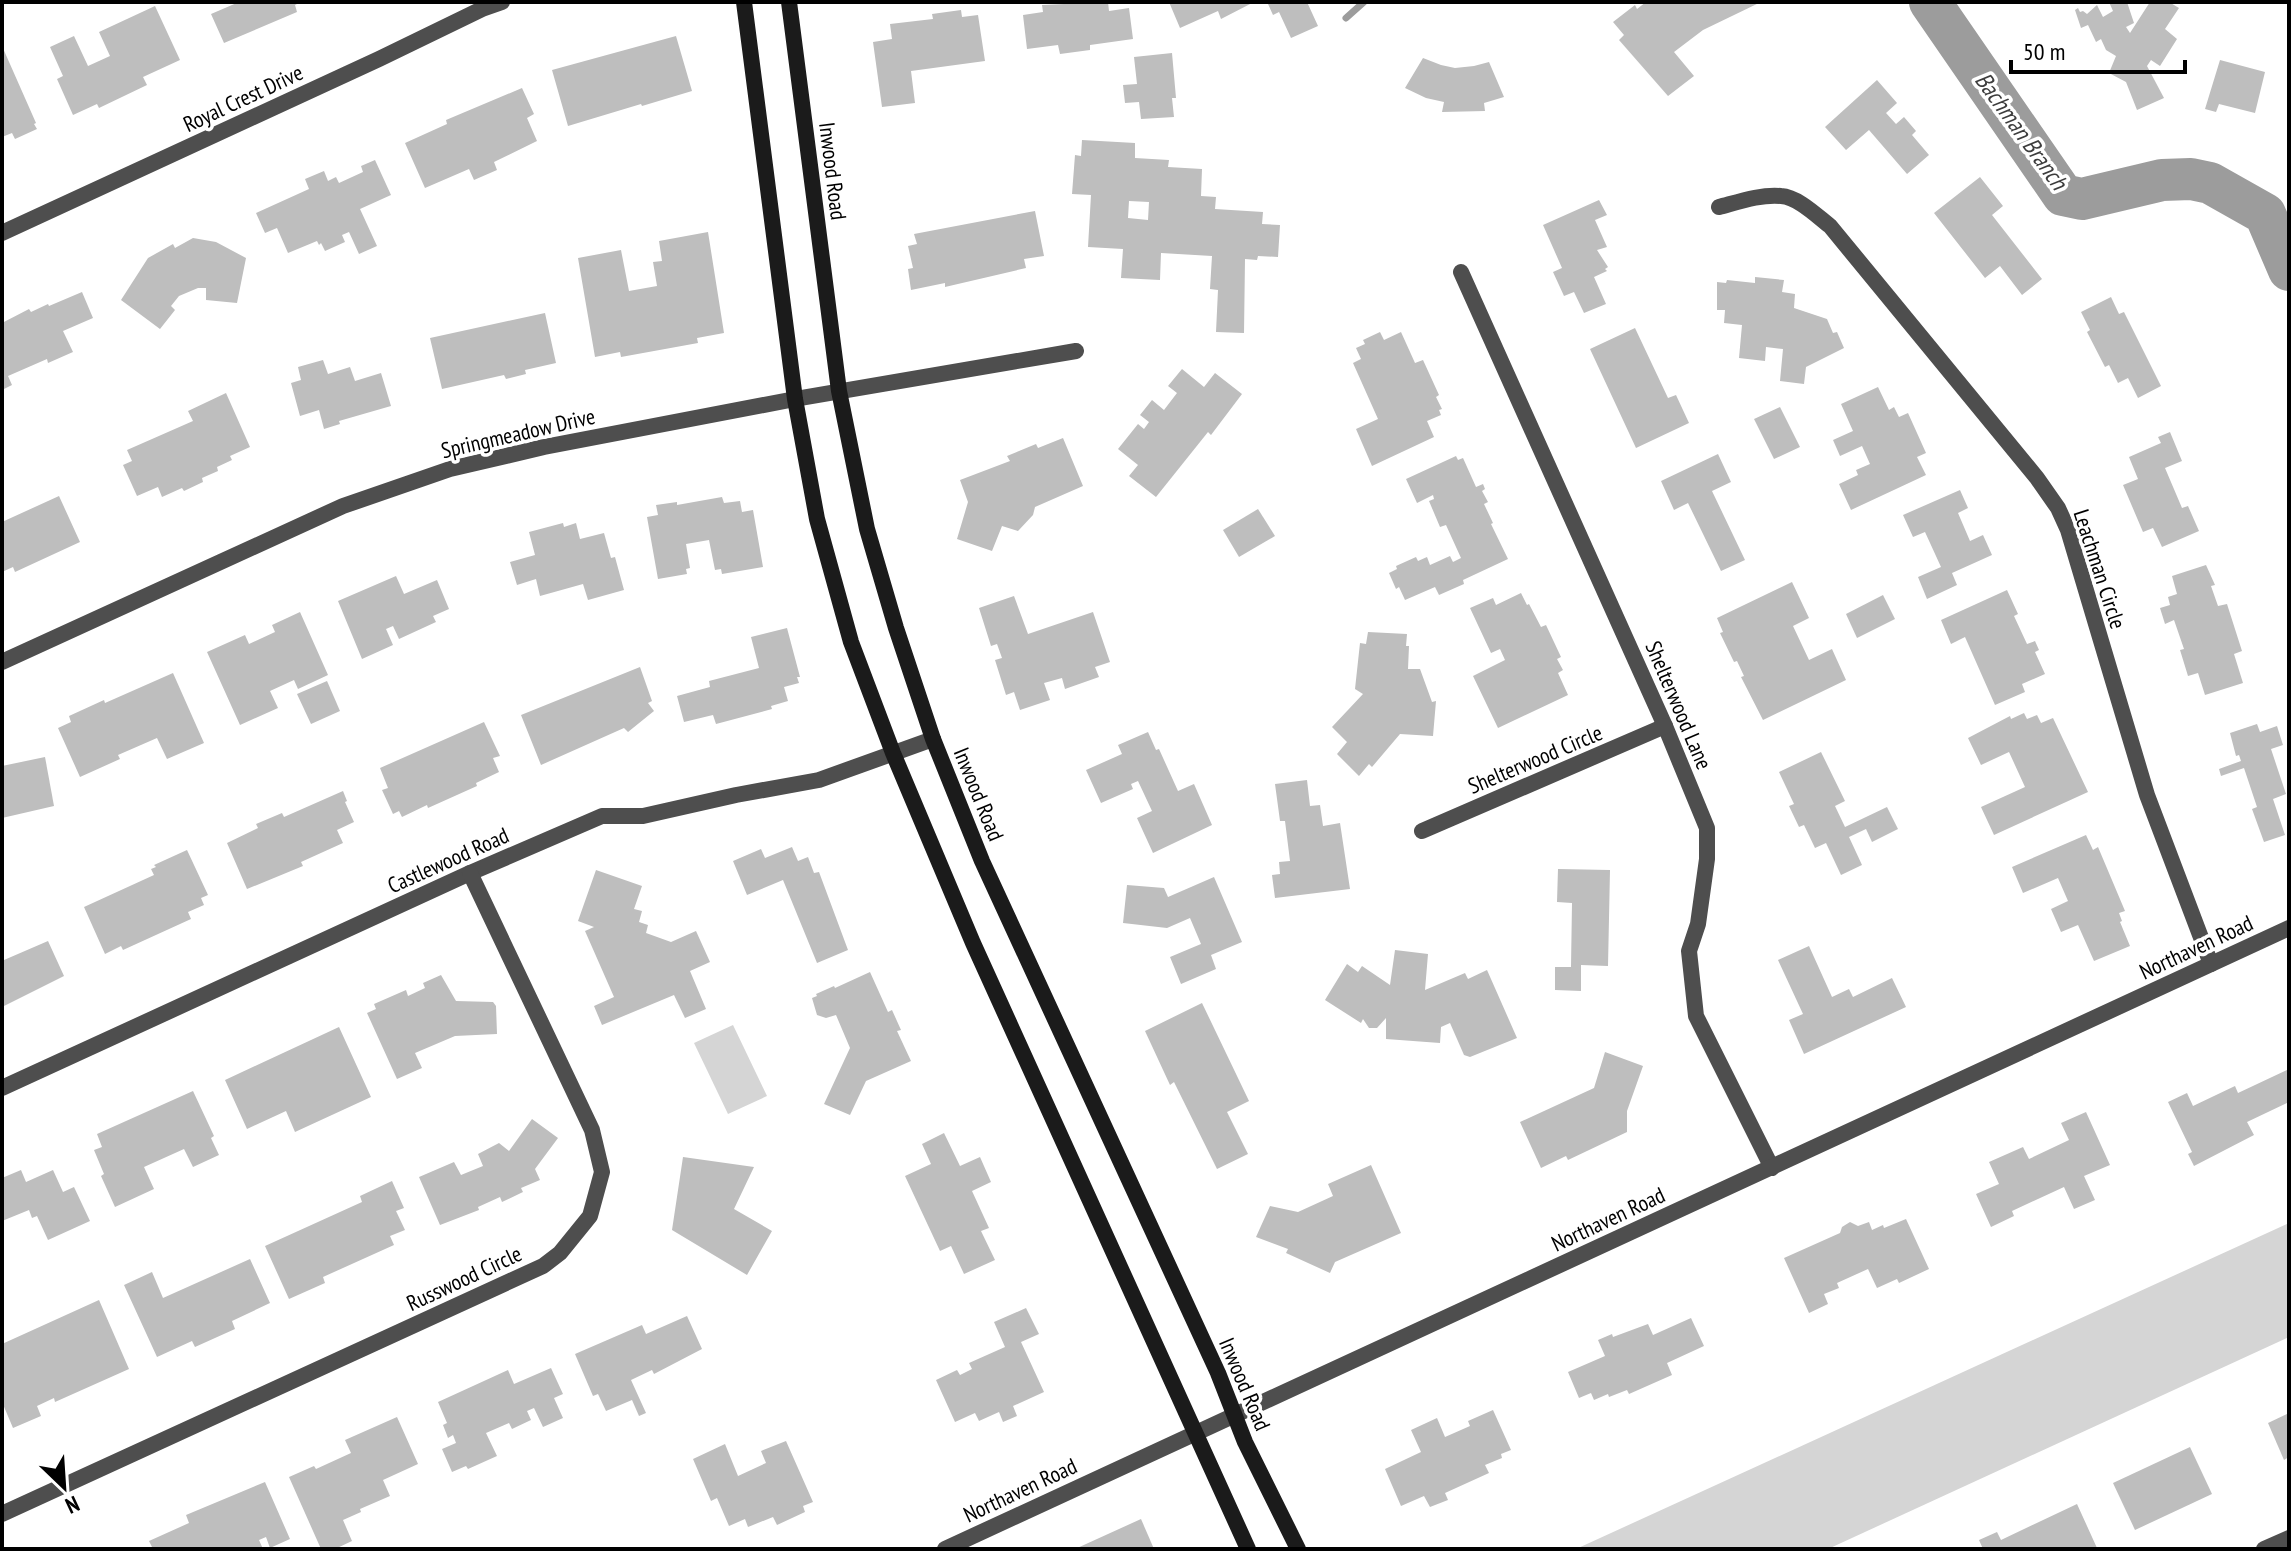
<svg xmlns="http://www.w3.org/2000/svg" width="2291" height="1551" font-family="'PT Sans Narrow',sans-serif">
<rect width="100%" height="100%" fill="#fff"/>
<g fill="#d5d5d5">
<path d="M733,1025L767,1096L728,1114L694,1043Z"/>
<path d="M2289,1223V1337L1828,1549H1576Z"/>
</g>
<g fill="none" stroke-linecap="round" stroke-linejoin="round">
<path stroke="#9c9c9c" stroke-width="7" d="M1346,18L1364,2"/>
<path stroke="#9c9c9c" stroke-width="42" d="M1930,2L2063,195L2082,199L2162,180L2191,179L2210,183L2265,214L2289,270"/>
</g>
<g fill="#bebebe" fill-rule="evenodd">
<path d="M239,2H301L295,5L297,12L224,43L211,14Z"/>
<path d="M1108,2L1109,11L1129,8L1133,39L1090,45V50L1060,54L1058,45L1027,49L1023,15L1043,12L1042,5Z"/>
<path d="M1169,2H1254L1221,19L1218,11L1180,28Z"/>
<path d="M1273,2H1307L1318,26L1291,38L1279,12L1273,15L1268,4Z"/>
<path d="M1646,2H1761L1703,30L1674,52L1694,76L1668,96L1619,40L1624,35L1613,22L1635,5L1637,9Z"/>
<path d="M2109,2H2127L2134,23L2126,27L2130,33L2150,2H2169L2179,8L2165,29L2177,39L2160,66L2151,60L2147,66L2164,98L2137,110L2126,82L2109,73L2116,56L2106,50L2101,39L2096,42L2088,25L2081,28L2075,10L2078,8L2080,12L2083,11L2087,14L2097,5L2103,17L2113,11Z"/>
<path d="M155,6L180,60L143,77L147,85L99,108L97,104L73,115L57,79L63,76L50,47L74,36L88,66L110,56L99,32Z"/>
<path d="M961,10L962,17L978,15L985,61L911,71L915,103L882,107L873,42L892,39L890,24L933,19L932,14Z"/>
<path d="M676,36L692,91L642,106L641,104L568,126L552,70Z"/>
<path d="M2,46L36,123L34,124L37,129L15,139L12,133L2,137Z"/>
<path d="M1172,53L1176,98H1172L1174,117L1141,119L1139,102L1125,103L1123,85L1137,84L1134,57Z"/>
<path d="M1423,58L1441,65L1455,68L1474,66L1489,62L1504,97L1484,103L1485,111L1442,112L1444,102L1426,98L1405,88Z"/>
<path d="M2220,60L2265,72L2255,113L2219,104L2216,112L2205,109Z"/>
<path d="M1877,80L1897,103L1886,113L1896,124L1904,117L1916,131L1912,135L1929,155L1907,174L1869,130L1846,150L1825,127Z"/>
<path d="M522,88L534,114L527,118L537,141L494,162L497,170L474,180L469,169L425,188L405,143L447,124L446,120Z"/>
<path d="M1082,140L1135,143V158L1169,160L1168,167L1202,169L1201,196L1216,197L1215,209L1263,212L1262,224L1280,225L1278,257L1258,256L1257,260L1245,259L1244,333L1216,332L1218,290L1210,289L1212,256L1161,253L1160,280L1121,278L1123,249L1088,247L1091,195L1072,194L1075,155L1081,156ZM1129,201L1149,202L1148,220L1128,218Z"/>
<path d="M375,160L391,195L360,209L377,246L359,254L349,232L342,235L345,242L325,251L321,243L319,245L317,241L288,253L277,228L265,233L256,213L309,189L305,179L324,171L328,181L336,177L339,183L363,172L361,166Z"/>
<path d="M1980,177L2003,206L1992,215L2042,279L2022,295L2000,266L1985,278L1934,213Z"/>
<path d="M1599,200L1607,215L1595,220L1607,247L1597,250L1608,267L1605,269L1607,271L1594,277L1606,304L1584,313L1574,292L1564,296L1553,272L1562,268L1543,225Z"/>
<path d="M1035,211L1044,256L1024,259L1026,268L945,287V283L911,290L908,269L913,268L908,246L917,244L914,234Z"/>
<path d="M708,232L724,333L697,338L698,343L621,357L620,352L595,357L578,258L621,250L629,291L657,286L653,262L662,261L659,241Z"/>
<path d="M193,238L216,242L246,258L237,303L206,300V288H198L179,296L171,306L175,310L160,329L121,300L148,258L173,244L175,248Z"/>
<path d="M1755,277L1784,280L1782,292L1795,294L1794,308L1827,319L1833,333L1837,332L1844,348L1806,367L1804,384L1780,381L1783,349L1766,347L1765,361L1739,358L1742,325L1724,323L1725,310H1717V282L1726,283L1727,280L1755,283Z"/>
<path d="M82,292L93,318L63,331L73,352L48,363L47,359L8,376L12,385L2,390V323L29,309L31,312L48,304L49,306Z"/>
<path d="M2111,297L2119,314L2124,312L2161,386L2138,398L2128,378L2118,383L2109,365L2105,367L2087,332L2090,330L2081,312Z"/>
<path d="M545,313L556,363L525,370L526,374L506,379L504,375L442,389L430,338Z"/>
<path d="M1635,328L1668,398L1676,395L1689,423L1636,448L1590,349Z"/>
<path d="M1380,332L1384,340L1401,332L1415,363L1423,360L1439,395L1436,397L1442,409L1439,410L1441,415L1427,421L1434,437L1372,466L1356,429L1378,419L1353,363L1361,359L1356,348L1365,344L1363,340Z"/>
<path d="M323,360L328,374L350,367L355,381L381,373L391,406L339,421L340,424L324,429L319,410L300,416L291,383L301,380L298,367Z"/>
<path d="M1182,369L1204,387L1215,373L1242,394L1211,435L1208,432L1156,497L1129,476L1138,465L1118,449L1138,424L1144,429L1149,422L1140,415L1152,400L1164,410L1177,393L1168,386Z"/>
<path d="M1878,387L1889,410L1894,407L1899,417L1908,413L1926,453L1917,457L1926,475L1851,510L1839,484L1858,475L1856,470L1870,464L1862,446L1840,456L1833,440L1853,431L1841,404Z"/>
<path d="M226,393L250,447L230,456L232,460L217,467L218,471L202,478L203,482L184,491L182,488L162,497L158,487L137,496L123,465L132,461L127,450L193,421L188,411Z"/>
<path d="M1780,407L1800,447L1774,459L1754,419Z"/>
<path d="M2170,432L2182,461L2165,468L2182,508L2188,506L2199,531L2162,547L2153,528L2143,532L2123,485L2138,479L2129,457L2161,443L2158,437Z"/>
<path d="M1063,438L1083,486L1035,507L1033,515L1018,531L1002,526L992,551L957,539L968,502L960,480L1010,461L1007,456L1036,444L1038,448Z"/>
<path d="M1718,454L1731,482L1712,491L1745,560L1721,571L1688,503L1674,510L1661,481Z"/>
<path d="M1456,456L1458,460L1463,458L1476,487L1483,484L1485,489L1482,491L1488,502L1484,504L1493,523L1491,524L1508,559L1463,580L1464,584L1439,595L1435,587L1405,600L1399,587L1396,589L1389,573L1397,569L1396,566L1416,557L1418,561L1427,557L1430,565L1450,556L1453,562L1461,558L1446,525L1440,527L1429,501L1434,499L1433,495L1417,503L1406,479Z"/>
<path d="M1960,490L1968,508L1958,513L1970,541L1983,535L1992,555L1952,573L1957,585L1927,599L1918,577L1941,567L1925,532L1913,537L1903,515Z"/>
<path d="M59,496L80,542L15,572L13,567L2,572V522Z"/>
<path d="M722,497L724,503L740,501L742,512L753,510L763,567L722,574L721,569L715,570L709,540L686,544L690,568L686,569L687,574L658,579L647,517L658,515L656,505L677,502V505Z"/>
<path d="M1258,509L1275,536L1239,557L1223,530Z"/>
<path d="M563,523L564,527L576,523L580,539L604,533L611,558L615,557L624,590L588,600L583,584L540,596L536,579L517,585L510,562L535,555L529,532Z"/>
<path d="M2206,565L2215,585L2211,586L2218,606L2227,604L2242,651L2234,654L2243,683L2205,695L2198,673L2188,676L2180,650L2184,649L2174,620L2165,624L2160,608L2170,605L2168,597L2177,594L2172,576Z"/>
<path d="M396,576L404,594L437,580L449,609L433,616L436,622L399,639L393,626L386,629L393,645L362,659L338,601Z"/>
<path d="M1792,582L1809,618L1793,626L1809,660L1832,649L1846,680L1763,720L1741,677L1744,676L1737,661L1734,662L1720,633L1723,632L1717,618Z"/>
<path d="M2007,590L2018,614L2014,616L2027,644L2035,641L2039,650L2035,652L2045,674L2022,684L2025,692L1995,705L1965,637L1951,644L1941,620Z"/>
<path d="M1521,593L1527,605L1529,604L1541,627L1546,625L1561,657L1557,659L1563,670L1558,673L1568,695L1498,728L1473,676L1505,660L1500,649L1491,653L1470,608L1493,598L1496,605Z"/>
<path d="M1883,595L1895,619L1857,638L1846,614Z"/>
<path d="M1014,596L1028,634L1093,612L1110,662L1095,667L1099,677L1065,689L1062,678L1044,683L1050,700L1020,710L1014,692L1006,695L995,660L1002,658L997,644L991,646L979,608Z"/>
<path d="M300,612L328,675L298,689L294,680L270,691L278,708L240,725L207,652L245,635L249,644L275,632L272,625Z"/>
<path d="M787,628L800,677H797L799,683L784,687L788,701L771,706L772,709L716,724L713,715L684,722L677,696L710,687L709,681L759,668L751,637Z"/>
<path d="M1368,632L1407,634L1406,646H1409L1408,669H1420L1432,702L1436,701L1433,736L1400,734L1372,767L1369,764L1359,776L1337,754L1347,742L1332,727L1363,694L1355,689L1360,643L1366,644Z"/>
<path d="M640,667L652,701L648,703L654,711L628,732L624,728L541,765L521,715Z"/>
<path d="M173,673L204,743L167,759L157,738L118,755L120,759L80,777L58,728L71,722L69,716L104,700L105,703Z"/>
<path d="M327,681L340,711L311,724L297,694Z"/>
<path d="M2024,713L2027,719L2037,715L2041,723L2053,718L2088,792L1994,835L1981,807L2025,787L2009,752L1981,765L1968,738L2010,716L2011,719Z"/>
<path d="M484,722L500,756L493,758L499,772L476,783L477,786L428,808L427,805L402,817L399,811L393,814L382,790L388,788L380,768Z"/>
<path d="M2257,724L2260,732L2277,726L2283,745L2271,749L2286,794L2273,799L2285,835L2264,842L2252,809L2257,807L2244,768L2221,776L2219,769L2241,761L2239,755L2236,756L2230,733Z"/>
<path d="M1148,732L1156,750L1159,749L1178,791L1194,784L1212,825L1153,853L1137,818L1152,811L1138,781L1131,784L1133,789L1101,803L1086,770L1122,754L1118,745Z"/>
<path d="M1821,752L1845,801L1835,806L1845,827L1887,807L1898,829L1872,842L1866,829L1849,837L1862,865L1841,875L1826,843L1815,848L1804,825L1799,827L1789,806L1794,804L1779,772Z"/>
<path d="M45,757L54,806L2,818V766Z"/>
<path d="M1307,780L1310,806L1320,805L1323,826L1340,823L1350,889L1275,898L1272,875L1280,874L1279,862L1290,861L1285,821H1280L1275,784Z"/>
<path d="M343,791L347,801L345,802L354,822L337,830L343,843L301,862L303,866L247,889L227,843L258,828L256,824L282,813L284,817Z"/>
<path d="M2086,835L2093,850L2098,847L2125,911L2119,913L2122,921L2120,922L2130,946L2094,961L2078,925L2061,932L2051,909L2068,901L2058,878L2023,893L2012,867Z"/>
<path d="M792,847L798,861L808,857L814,873L819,872L848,950L817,963L783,880L747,895L733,861L761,849L765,858Z"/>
<path d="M187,850L208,895L201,898L204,905L188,912L191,919L123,950L121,946L105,954L84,907L154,875L151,869L156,867L154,865Z"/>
<path d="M1558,869L1610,870L1608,966L1581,965V991L1555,990V967H1571L1572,903L1557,902Z"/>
<path d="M596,870L642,886L634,909L642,911L639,922L648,925L646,933L671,942L696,931L710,962L690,971L706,1009L685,1018L674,995L602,1025L594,1006L614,997L585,931L594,927L578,921Z"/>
<path d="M1214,877L1242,942L1211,955L1216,969L1181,984L1170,957L1201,944L1190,918L1167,928L1123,923L1127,885L1164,888L1168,897Z"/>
<path d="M48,941L64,976L2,1007V956L4,960Z"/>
<path d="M1809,946L1832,997L1849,989L1853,997L1892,978L1906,1007L1804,1054L1789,1020L1803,1014L1778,960Z"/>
<path d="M1395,950L1428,954L1425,990L1465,973L1468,979L1487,970L1517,1038L1470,1057L1464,1055L1450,1023L1441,1027L1440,1043L1386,1039V1018L1377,1028H1369L1363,1019L1361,1023L1325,1000L1347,964L1358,972L1362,966L1390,985Z"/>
<path d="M870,972L888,1012L892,1010L901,1030L897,1031L911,1061L866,1081L850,1115L824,1104L850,1048L836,1015L826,1018L817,1015L812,998L817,996L816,994L834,986L835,988Z"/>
<path d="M441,975L456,1001L493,1002L496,1006L497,1034L455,1036L415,1053L422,1068L397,1079L367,1013L376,1009L374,1004L406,990L408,996L425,988L423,983Z"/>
<path d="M1202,1003L1249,1101L1227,1112L1248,1154L1217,1169L1174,1082L1170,1085L1145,1031Z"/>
<path d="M339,1027L371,1097L295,1132L286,1111L247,1129L225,1080Z"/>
<path d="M1605,1052L1643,1066L1627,1111V1132L1568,1160L1566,1156L1541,1168L1520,1122L1594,1088Z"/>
<path d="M2289,1069V1102L2247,1122L2254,1135L2194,1166L2188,1154L2192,1152L2168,1102L2187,1093L2193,1106L2235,1086L2238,1093Z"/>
<path d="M193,1091L214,1136L211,1138L219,1155L193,1167L184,1149L144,1167L154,1189L115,1207L101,1176L104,1174L94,1150L102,1147L97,1134Z"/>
<path d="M2086,1112L2110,1165L2084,1176L2095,1200L2074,1209L2064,1187L2012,1211L2014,1216L1991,1227L1976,1194L1999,1184L1989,1162L2023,1147L2029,1159L2069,1140L2061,1123Z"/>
<path d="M532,1119L558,1138L535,1169L540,1180L521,1188L523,1192L502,1202L500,1197L478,1207L479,1210L440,1225L419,1177L454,1162L461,1175L483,1166L478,1154L499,1143L509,1151Z"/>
<path d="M944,1133L960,1166L980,1157L991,1182L972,1191L989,1228L981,1231L995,1260L964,1274L951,1246L940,1251L905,1176L931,1164L922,1144Z"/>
<path d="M683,1157L754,1167L734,1209L772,1231L747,1275L672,1230Z"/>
<path d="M1371,1165L1401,1233L1335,1262L1330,1273L1286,1253L1288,1249L1256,1237L1270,1206L1298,1212L1333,1196L1328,1184Z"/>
<path d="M21,1170L26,1182L53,1170L63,1192L74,1187L90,1221L48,1240L37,1216L32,1218L29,1210L2,1221V1178Z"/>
<path d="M392,1181L404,1208L396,1211L405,1230L390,1236L394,1245L323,1277L325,1283L289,1299L265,1246L362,1202L360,1196Z"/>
<path d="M1906,1219L1929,1269L1899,1283L1897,1279L1877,1288L1868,1269L1837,1283L1839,1288L1824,1294L1828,1304L1809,1313L1784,1258L1840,1233L1842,1227L1850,1222L1858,1226L1869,1222L1872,1230L1883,1225L1884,1228Z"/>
<path d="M250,1259L270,1303L232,1321L235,1329L195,1347L192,1341L157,1357L124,1285L152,1272L163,1298Z"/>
<path d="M99,1300L129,1369L55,1402L54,1398L37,1406L41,1416L13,1428L2,1402V1344Z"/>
<path d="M1026,1308L1039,1334L1021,1342L1044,1392L1013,1406L1017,1416L1003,1422L999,1412L979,1421L975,1413L955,1422L936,1380L957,1370L960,1375L972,1369L969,1363L1005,1347L994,1322Z"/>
<path d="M687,1316L702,1349L654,1374L652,1370L631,1380L646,1413L639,1416L632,1400L606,1411L598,1394L593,1396L575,1354L642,1325L646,1334Z"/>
<path d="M1691,1318L1704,1346L1667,1363L1672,1375L1629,1394L1627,1390L1609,1397L1608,1394L1594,1400L1591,1393L1579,1398L1568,1372L1605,1356L1598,1340L1612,1334L1613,1337L1648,1324L1653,1335Z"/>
<path d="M551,1368L563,1394L554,1398L563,1418L543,1427L534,1408L527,1411L531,1420L512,1429L509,1423L486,1433L497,1456L468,1469L466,1466L452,1472L442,1449L456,1443L453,1435L448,1438L443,1425L447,1423L438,1402L508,1370L514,1384Z"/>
<path d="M1493,1410L1511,1450L1501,1454L1502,1458L1485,1465L1489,1473L1445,1493L1448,1500L1430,1507L1424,1496L1401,1506L1385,1469L1421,1452L1411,1430L1437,1418L1445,1437L1470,1426L1468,1421Z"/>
<path d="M2289,1413V1457L2284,1460L2268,1423Z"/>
<path d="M397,1417L418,1464L383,1480L390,1496L360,1509L361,1512L343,1520L352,1541L335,1549H321L289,1477L314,1466L316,1469L351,1453L345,1440Z"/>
<path d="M786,1441L813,1502L803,1506L805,1512L777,1525L773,1517L748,1527L745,1519L729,1526L717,1498L711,1501L693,1459L725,1444L738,1476L766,1463L761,1451Z"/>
<path d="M2190,1447L2212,1494L2135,1530L2113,1483Z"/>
<path d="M265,1482L290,1539L270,1548L266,1537L259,1540L263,1549H153L149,1541L189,1523L186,1515Z"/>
<path d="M2077,1504L2097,1548L2094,1549H1983L1979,1540L1997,1532L2001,1540Z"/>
<path d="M1141,1519L1154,1549H1075Z"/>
</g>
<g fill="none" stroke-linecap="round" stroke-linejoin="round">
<g stroke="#4e4e4e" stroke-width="16">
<path d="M1719,207C1738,202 1761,194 1781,196C1798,197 1817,216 1830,226L2037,478L2058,508L2068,530L2147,795L2211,964"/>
<path d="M2,233L379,59L482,9L502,2"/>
<path d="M1461,272L1665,726L1707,828V859L1698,924L1689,951L1696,1016L1772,1168"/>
<path d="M2,662L343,506L450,469L544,447L795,399L1076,351"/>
<path d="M1422,831L1665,726"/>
<path d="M2,1088L470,873L602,816H643L736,795L819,780L933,739"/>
<path d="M2,1514L543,1266L560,1253L590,1216L602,1172L592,1130L470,873"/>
<path d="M2264,1549L2289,1538"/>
</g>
<path stroke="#4e4e4e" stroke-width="16" d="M945,1549L2289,928"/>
<g stroke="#1b1b1b" stroke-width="16">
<path d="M744,2L795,399L817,519L851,642L893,753L973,943L1248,1549"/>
<path d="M789,2L839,391L867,529L896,628L933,739L982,861L1218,1373L1245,1442L1298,1549"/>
</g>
</g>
<g text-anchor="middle" stroke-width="7" stroke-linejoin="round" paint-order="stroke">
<g font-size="22" fill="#000" stroke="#fff">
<text transform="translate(243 98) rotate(-25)" y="8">Royal Crest Drive</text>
<text transform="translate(833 171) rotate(83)" y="8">Inwood Road</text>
<text transform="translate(518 433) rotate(-13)" y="8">Springmeadow Drive</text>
<text transform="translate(2100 569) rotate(72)" y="8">Leachman Circle</text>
<text transform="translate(1679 705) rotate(67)" y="8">Shelterwood Lane</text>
<text transform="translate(1535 759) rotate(-23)" y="8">Shelterwood Circle</text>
<text transform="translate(979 794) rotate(68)" y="8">Inwood Road</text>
<text transform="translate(448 860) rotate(-24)" y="8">Castlewood Road</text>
<text transform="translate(2196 947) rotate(-25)" y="8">Northaven Road</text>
<text transform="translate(1608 1219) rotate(-25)" y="8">Northaven Road</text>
<text transform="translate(464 1278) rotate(-25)" y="8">Russwood Circle</text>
<text transform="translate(1245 1384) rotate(67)" y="8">Inwood Road</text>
<text transform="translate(1020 1490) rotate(-25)" y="8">Northaven Road</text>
</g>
<g font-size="24" font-style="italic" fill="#3d3d3d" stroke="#fff">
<text transform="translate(2021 131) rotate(54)" y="8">Bachman Branch</text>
</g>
</g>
<rect width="2291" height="1551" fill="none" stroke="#000000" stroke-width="8"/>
<g transform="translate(64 1487) rotate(155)" stroke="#ffffff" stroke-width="6" paint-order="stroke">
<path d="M0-6L14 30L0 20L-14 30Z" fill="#000000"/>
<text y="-12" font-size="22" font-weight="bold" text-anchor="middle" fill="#000000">N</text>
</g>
<path d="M2011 60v12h174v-12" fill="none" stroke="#000000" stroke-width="4"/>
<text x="2023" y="60" font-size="24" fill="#000000" stroke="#ffffff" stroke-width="6" paint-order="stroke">50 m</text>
</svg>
